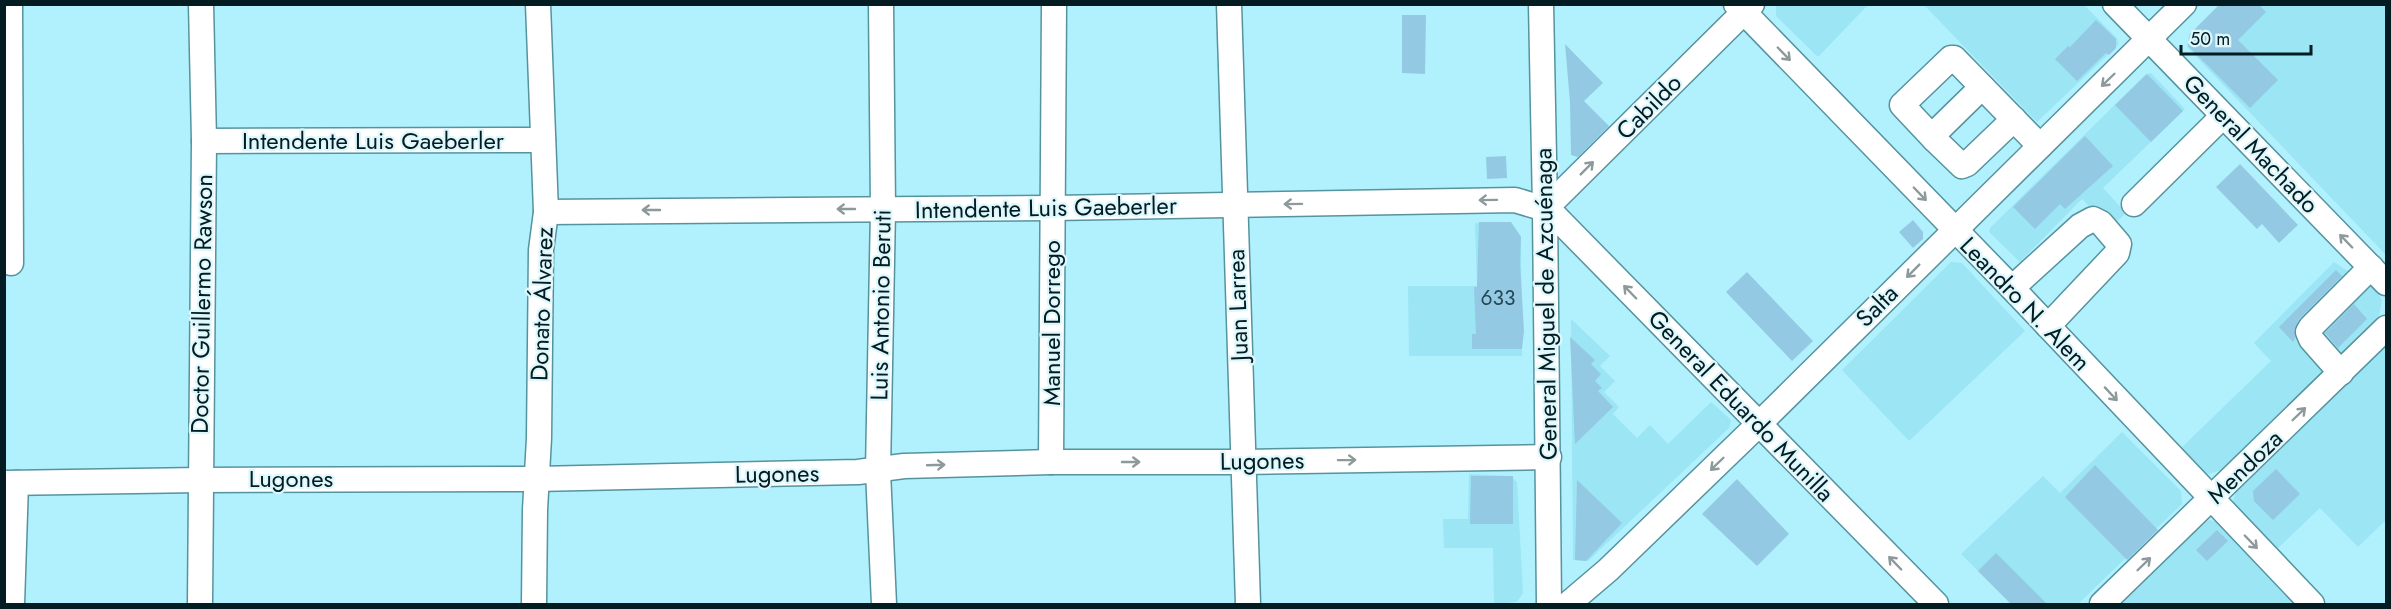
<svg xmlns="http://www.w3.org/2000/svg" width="2391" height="609" font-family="Jost,sans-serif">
<rect width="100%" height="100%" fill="#b1f1fe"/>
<g fill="#9be5f4">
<path d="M1776,5V4L1868,5L1818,57L1776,16Z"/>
<path d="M1924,5H2084L2117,38L2119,44L2037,122Z"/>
<path d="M2219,5H2386V255L2187,47L2189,35Z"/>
<path d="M2151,73L2185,109L2103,188L2126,213L2110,228L2082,199L2020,262L1989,232L1990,228L2145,75Z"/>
<path d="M1475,223H1511L1521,236L1522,356H1409L1408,286H1477Z"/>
<path d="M1951,262L1962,263L2025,331L1909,441L1842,370Z"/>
<path d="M2334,262L2377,291L2382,300L2379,316L2225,469L2208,474L2199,470L2179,450L2271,361L2254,343Z"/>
<path d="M1571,319L1610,356L1600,366L1615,381L1604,392L1619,407L1613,414L1637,438L1650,425L1668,444L1711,402L1731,420L1729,428L1588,561L1573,560Z"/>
<path d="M2386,343V520L2358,547L2320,508L2276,550L2237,510L2233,501L2237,489Z"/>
<path d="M2122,432L2181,491L2182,504L2078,604H2011L1961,554L2043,476L2060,493Z"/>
<path d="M1469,474L1510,476L1517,482L1523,593L1517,602L1494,604L1493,548H1444L1443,519H1468Z"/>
<path d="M2210,520L2220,523L2298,604H2117L2201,524Z"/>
</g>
<g fill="#94c9e4">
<path d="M2220,4H2258L2266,12L2238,40L2278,80L2250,108L2188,46L2190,34Z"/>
<path d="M1402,15H1426L1425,74L1402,73Z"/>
<path d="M2096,20L2116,39V48L2109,55L2106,53L2077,81L2055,59L2068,46L2070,47Z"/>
<path d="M1565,44L1603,83L1584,101L1609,126L1578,157L1571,155L1570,102Z"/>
<path d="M2147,74L2183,111L2151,142L2115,105Z"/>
<path d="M2085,136L2113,166L2065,209L2060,204L2035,229L2013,207Z"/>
<path d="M1506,156L1507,178L1487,179L1486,157Z"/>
<path d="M2240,164L2298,225L2279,243L2262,224L2257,229L2216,187Z"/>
<path d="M1913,220L1923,232V239L1913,248L1899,232Z"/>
<path d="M1479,222H1511L1521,237L1520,263L1524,331L1522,349H1472V334H1476L1474,287H1477Z"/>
<path d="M2336,270L2342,276L2299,319L2294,331L2295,338L2293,342L2279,327Z"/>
<path d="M1747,272L1813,341L1792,361L1726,292Z"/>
<path d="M2354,304L2367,319L2338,348L2325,333Z"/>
<path d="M1570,337L1595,360L1591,364L1601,374L1595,381L1602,388L1598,391L1613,407L1575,444Z"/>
<path d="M2095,465L2158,530L2127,560L2065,497Z"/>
<path d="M2276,469L2300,494L2273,520L2254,501L2253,491Z"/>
<path d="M1471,476H1513V524H1470Z"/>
<path d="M1737,479L1789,534L1757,566L1702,514Z"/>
<path d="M1577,480L1622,523L1586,561L1575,560Z"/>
<path d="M2217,530L2228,541L2207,561L2196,550Z"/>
<path d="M1996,553L2047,604H2011L1978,571Z"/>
</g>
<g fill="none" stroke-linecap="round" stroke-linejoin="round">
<defs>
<g id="minor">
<path d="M10,4L11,263"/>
<path d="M881,4L883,209L878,471L884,604"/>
<path d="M1229,4L1248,604"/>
<path d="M1541,4L1545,209L1549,604"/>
<path d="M1736,4L2012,288L2312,604"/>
<path d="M2115,4L2386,283"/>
<path d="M1982,87L1935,133L1934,139L1962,166L1967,164L2014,119"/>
<path d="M1934,139L1902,105L1951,58H1954L2040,146"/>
<path d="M204,141L543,140"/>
<path d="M2134,204L2223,116"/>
<path d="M1545,209L1752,4"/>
<path d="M546,212L1053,208L1515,200L1545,209L1555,216L1936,604"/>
<path d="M2012,288L2080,226L2093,219L2101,223L2119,244L2117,253L2048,326"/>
<path d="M2341,373L2311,339L2308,332L2311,327L2371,267"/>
<path d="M1051,462L1054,4"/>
<path d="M4,483L200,480L536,479L858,472L904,466L1051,462H1244L1549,457"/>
<path d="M12,604L16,483"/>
<path d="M200,604L204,141L201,4"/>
<path d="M534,604L535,510L539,438L541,250L546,212L538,4"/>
<path d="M1568,604L1608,570L1759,424L2184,4"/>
<path d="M2102,604L2386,328"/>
</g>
</defs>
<use href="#minor" stroke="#55939f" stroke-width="27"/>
<use href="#minor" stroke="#fff" stroke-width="24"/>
</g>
<defs><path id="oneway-shaft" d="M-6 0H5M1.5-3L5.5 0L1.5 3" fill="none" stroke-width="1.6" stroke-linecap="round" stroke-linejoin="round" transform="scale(1.5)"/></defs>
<g stroke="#8d999b">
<use href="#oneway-shaft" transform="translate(1784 54) rotate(46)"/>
<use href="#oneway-shaft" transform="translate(2108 80) rotate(136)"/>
<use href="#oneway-shaft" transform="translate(1587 168) rotate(-45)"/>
<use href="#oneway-shaft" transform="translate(1920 194) rotate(46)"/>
<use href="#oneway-shaft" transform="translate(1488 200) rotate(179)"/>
<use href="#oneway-shaft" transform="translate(1293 204) rotate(179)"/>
<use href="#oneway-shaft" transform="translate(846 209) rotate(180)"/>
<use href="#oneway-shaft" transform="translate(651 210) rotate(180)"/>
<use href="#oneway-shaft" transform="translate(2346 241) rotate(-134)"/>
<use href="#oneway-shaft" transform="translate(1913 271) rotate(135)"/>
<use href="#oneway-shaft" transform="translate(1630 292) rotate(-134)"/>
<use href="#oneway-shaft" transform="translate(2111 394) rotate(47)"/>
<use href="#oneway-shaft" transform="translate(2299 414) rotate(-44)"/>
<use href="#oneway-shaft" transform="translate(1347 460) rotate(-1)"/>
<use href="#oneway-shaft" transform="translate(1131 462)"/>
<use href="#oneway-shaft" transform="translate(1717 464) rotate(136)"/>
<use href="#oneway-shaft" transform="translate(936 465) rotate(-2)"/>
<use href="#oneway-shaft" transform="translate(2251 542) rotate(46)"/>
<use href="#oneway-shaft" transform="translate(1895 563) rotate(-134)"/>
<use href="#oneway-shaft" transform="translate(2144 564) rotate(-44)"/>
</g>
<g text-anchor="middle" stroke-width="4.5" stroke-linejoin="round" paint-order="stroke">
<g font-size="21" fill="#264752">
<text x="1498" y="305">633</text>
</g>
<g font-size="24" fill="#021c21" stroke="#def7fc">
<text transform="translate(1649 107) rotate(-45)" y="8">Cabildo</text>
<text x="373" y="149">Intendente Luis Gaeberler</text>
<text transform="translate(2251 144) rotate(46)" y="8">General Machado</text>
<text transform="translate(1046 208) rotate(-1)" y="8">Intendente Luis Gaeberler</text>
<text transform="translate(202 304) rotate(-89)" y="8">Doctor Guillermo Rawson</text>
<text transform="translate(542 304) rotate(-88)" y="8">Donato Álvarez</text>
<text transform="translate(1546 304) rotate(-91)" y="8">General Miguel de Azcuénaga</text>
<text transform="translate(2025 304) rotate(46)" y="8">Leandro N. Alem</text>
<text transform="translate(881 305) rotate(-89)" y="8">Luis Antonio Beruti</text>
<text transform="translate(1238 305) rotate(-92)" y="8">Juan Larrea</text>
<text transform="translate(1877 306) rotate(-45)" y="8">Salta</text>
<text transform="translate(1052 323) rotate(-90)" y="8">Manuel Dorrego</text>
<text transform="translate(1741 406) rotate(46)" y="8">General Eduardo Munilla</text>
<text transform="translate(1262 461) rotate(-1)" y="8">Lugones</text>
<text transform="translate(2245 467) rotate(-44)" y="8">Mendoza</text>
<text transform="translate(777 474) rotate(-1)" y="8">Lugones</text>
<text x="291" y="487">Lugones</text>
</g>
</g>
<rect width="2391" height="609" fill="none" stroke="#021c21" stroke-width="12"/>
<path d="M2181 45v9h130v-9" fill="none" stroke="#021c21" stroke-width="3"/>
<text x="2190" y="45" font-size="18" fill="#021c21" stroke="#def7fc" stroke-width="4.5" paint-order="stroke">50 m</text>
</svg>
